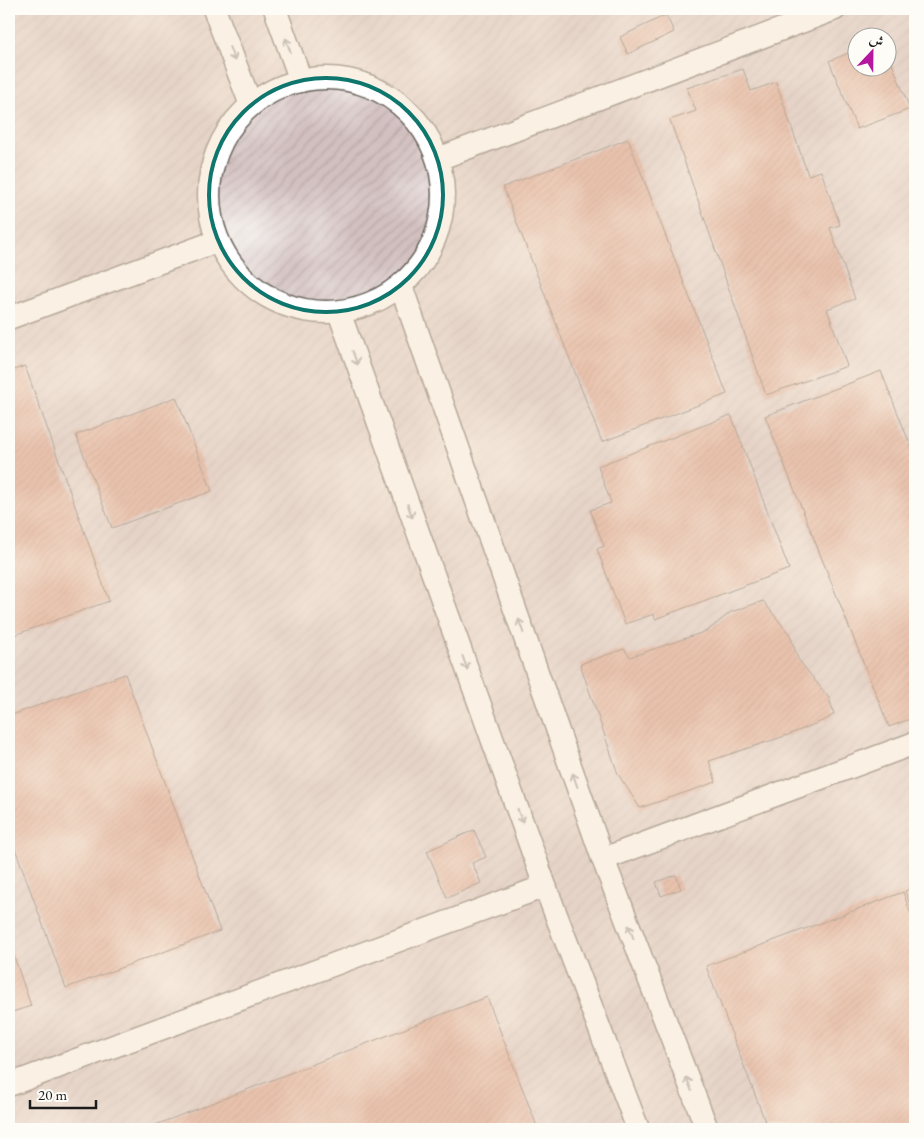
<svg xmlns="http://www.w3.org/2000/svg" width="924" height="1138" font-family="'EB Garamond',Amiri,serif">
<defs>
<pattern id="industrial-furrows" width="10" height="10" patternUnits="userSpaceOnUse" patternTransform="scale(1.25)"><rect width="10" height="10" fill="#d2bfc0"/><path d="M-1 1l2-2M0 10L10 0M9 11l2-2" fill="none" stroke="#b4a4a4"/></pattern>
<pattern id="building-hatch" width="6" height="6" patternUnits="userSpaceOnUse" patternTransform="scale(1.25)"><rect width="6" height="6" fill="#d99984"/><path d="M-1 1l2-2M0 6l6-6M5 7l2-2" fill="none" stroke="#af7c6b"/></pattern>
</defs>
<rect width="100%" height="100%" fill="#fdfcf7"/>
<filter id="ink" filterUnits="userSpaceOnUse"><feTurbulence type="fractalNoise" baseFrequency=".02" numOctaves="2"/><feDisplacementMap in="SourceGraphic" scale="10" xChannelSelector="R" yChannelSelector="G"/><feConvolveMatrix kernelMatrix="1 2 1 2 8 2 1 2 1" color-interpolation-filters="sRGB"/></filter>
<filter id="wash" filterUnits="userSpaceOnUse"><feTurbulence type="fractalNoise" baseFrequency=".0096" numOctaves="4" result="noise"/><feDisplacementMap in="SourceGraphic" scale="20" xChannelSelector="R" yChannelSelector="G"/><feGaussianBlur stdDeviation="1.12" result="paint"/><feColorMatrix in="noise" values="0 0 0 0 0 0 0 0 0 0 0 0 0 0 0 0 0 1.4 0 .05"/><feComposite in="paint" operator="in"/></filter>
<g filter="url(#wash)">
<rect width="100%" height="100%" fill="#f5e4cd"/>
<path fill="url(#industrial-furrows)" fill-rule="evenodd" d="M9,9H915V1129H9ZM856,38H886V68H856Z"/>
<g id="blocks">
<g fill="url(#building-hatch)">
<path d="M666,15L674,32L628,54L620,37Z"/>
<path d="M856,50V68H886L887,51L910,109L857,129L829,61Z"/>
<path d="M743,69L751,91L776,82L808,175L821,171L840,225L830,228L855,299L827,309L847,366L766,395L670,120L696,111L687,88Z"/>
<path d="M628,139L727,394L602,442L503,187Z"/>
<path d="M25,366L109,601L9,637V372Z"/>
<path d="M881,371L915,457V717L889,727L765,416Z"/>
<path d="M176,397L212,491L112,528L76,435Z"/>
<path d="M731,415L789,569L655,619L654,614L625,624L597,549L604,546L590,510L611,503L598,466Z"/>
<path d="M763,601L790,635L798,659L829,698L834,714L827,719L788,735L709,761L716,782L640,808L618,774L580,664L624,649L630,657L707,631L731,612Z"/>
<path d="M125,674L220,931L66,988L9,832V716Z"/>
<path d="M474,830L486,857L472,863L481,883L447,898L427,851Z"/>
<path d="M676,875L681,889L661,896L656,882Z"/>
<path d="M915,887V918L905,891Z"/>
<path d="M903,892L915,926V1129H768L706,966Z"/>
<path d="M9,942L31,1006L9,1013Z"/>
<path d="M487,997L538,1129H145Z"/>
</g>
</g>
</g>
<g filter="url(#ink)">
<use href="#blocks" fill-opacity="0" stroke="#68625a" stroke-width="1"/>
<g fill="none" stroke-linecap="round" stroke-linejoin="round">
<defs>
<g id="minor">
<path d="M214,9L251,105"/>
<path d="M275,9L301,81"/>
<circle cx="326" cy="195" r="117"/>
<path d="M438,159L835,9"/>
<path d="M401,286L603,859L707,1129"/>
<path d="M339,312L545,886L638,1129"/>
<path d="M9,318L217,241"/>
<path d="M603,859L915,743"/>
<path d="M9,1085L545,886"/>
</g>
</defs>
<use href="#minor" stroke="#68625a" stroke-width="25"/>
<use href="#minor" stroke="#fff" stroke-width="22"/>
</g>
<defs><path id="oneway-shaft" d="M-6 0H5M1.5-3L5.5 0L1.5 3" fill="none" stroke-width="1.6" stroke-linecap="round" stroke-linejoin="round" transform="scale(1.25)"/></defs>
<g stroke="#999">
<use href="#oneway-shaft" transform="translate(288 45) rotate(-109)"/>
<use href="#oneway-shaft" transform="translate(232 54) rotate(69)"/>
<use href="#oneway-shaft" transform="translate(355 358) rotate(70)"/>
<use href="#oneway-shaft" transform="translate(410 511) rotate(70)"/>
<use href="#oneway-shaft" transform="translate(521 626) rotate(-109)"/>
<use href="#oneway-shaft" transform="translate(465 663) rotate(70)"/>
<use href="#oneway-shaft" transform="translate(575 780) rotate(-109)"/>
<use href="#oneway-shaft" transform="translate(520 816) rotate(70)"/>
<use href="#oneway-shaft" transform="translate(631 932) rotate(-111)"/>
<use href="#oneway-shaft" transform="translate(689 1084) rotate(-111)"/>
</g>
</g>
<path d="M0 0H924V1138H0ZM209 195a117 117 0 1 1 234 0a117 117 0 1 1-234 0Z" fill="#f5e4cd" fill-opacity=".55" fill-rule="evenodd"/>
<path fill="none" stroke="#0f766e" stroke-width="4" stroke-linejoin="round" d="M209 195a117 117 0 1 1 234 0a117 117 0 1 1-234 0Z"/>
<rect width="924" height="1138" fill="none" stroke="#fdfcf7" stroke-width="30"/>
<g transform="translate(872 52) rotate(22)"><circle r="24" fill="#fdfcf7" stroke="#a3a29f"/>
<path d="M0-4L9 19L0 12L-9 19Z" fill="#b5179e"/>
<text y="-8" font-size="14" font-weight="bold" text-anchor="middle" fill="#1c1c1c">ش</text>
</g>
<path d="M30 1100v8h66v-8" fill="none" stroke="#1c1c1c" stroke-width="2.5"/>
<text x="38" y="1100" font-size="15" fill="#1c1c1c" stroke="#fdfcf7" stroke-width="4" paint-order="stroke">20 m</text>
</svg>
